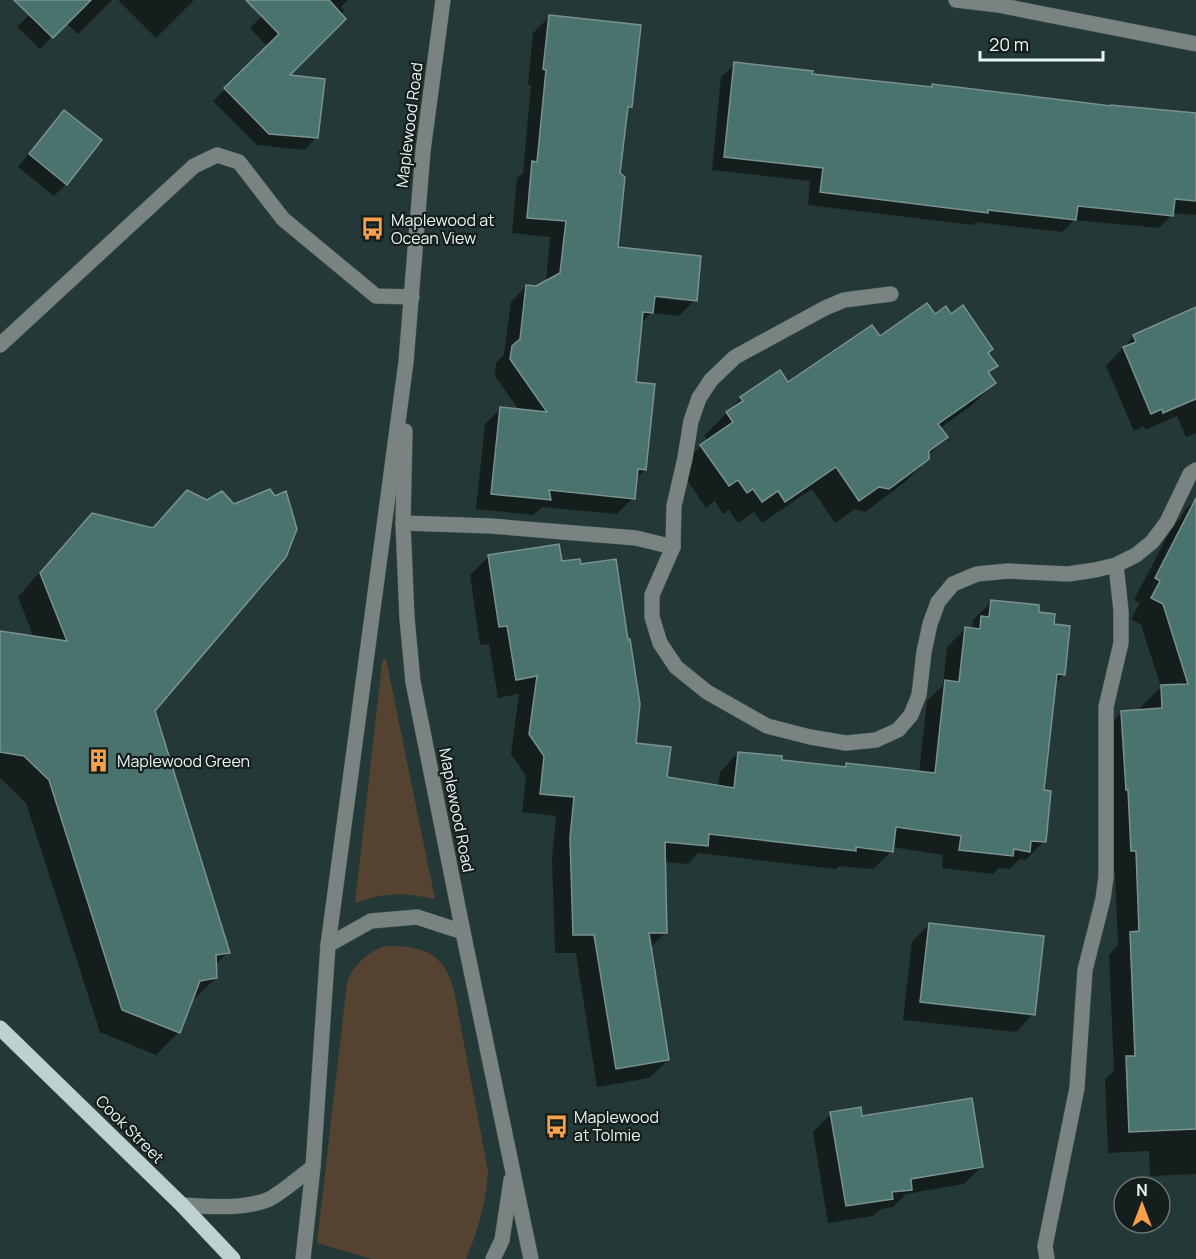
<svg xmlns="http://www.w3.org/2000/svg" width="1196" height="1259" font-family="Manrope,sans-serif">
<rect width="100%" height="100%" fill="#243937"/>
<g fill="#564230">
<path d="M386,659L435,899C401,892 388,892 355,903L382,664L383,660Z"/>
<path d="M386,946C423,946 443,952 454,990L488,1171C486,1203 478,1230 466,1259H372L317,1243L347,983C352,965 368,952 386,946Z"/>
</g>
<g fill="#0007" fill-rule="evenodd">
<path d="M16,0H112L78,34L66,23L40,49L17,27L30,14Z"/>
<path d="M118,0H194L156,38Z"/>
<path d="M278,0H348L341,7L344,11L287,76L316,138L304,150L257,145L213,101L268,47L250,28Z"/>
<path d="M549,17L630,106L626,110L618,174L616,249L695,300L679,316L651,313L640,324L634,384L645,470L636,479L633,498L617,514L542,507L533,515L476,509L485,424L501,408L519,410L495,376L496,363L504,355L511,302L526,286L537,288L546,282L550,237L512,233L517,178L523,173L531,85H528L533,33ZM648,294L683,298V301L648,297Z"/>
<path d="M735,64L811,75L930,89L933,85L1110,107L1196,115V215L1172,213V215L1159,228L1074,220L1062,232L976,222L973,225L808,205L810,181L712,170L721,77Z"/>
<path d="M64,112L66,184L54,196L18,167L52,124Z"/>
<path d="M1196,309V433L1186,437L1177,416L1145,430L1144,426L1134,431L1106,366L1134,336Z"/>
<path d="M935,316L986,353L996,365L987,374L994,383L971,406L940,428L946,437L928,456V459L905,482L865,512L855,509L835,523L812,489L762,523L754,512L738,523L729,510L723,514L715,501L706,508L679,468L701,446L708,441L704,436L741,398L779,372L788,384L880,338Z"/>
<path d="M187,492L153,711L228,952L215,965L216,978L193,1000L191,1001L179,1032L156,1055L100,1032L26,803L0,778V633L34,638L18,597L69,538L92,515L151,529Z"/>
<path d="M1196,499V1174L1150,1176L1149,1151L1108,1153L1105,1079L1114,1071L1109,955L1118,945L1115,872H1110L1100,734L1122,712L1140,711V708L1161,687L1141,625L1131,619L1140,603L1134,600L1172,527L1180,519L1184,511Z"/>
<path d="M488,557L561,563L634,745L666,778L718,787L720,772L738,753L780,761L843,769L847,765L919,773L927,701L943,685L947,647L965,629H970L972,627L973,620L992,601L1037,613L1052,626L1064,674L1055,683L1043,791L1044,841L1026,860L1020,859L1010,869L999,868L993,874L942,868L943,855L892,847V851L873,869L839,866L836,869L698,853L688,864L664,862L666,932L650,948L668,1060L649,1078L597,1087L576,953H555L552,858L556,816L522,812L526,776L511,754L519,694L498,698L489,644L480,645L470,575Z"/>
<path d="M929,924L1033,1014L1016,1032L903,1020L912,942Z"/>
<path d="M831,1114L861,1117L981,1167L964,1184L906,1194L893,1207L881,1209L873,1216L828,1223L813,1132Z"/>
</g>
<g fill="#4a736e" stroke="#7a928f" stroke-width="1.5">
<path d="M14,0H91L53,38Z"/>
<path d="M246,0H329L346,19L290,75L325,79L318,138L269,134L224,88L279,34Z"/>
<path d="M549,15L641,25L632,107H628L620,173L625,177L618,247L701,256L697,301L655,296L653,313L643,312L636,382L655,384L646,470L638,469L635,499L549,490L551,500L491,494L500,407L547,412L510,359L512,346L520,339L526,285L536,286L560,273L566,221L527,218L532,161L537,162L546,70L543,69Z"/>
<path d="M734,62L813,71L812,74L932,87V84L1111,106V105L1196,113V201L1175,199L1173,216L1078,206L1076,220L988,210V213L820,192L823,168L724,157Z"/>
<path d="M64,110L102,140L67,185L29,154Z"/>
<path d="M927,303L935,314L946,306L951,314L963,305L993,349L988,353L998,366L988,372L996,383L938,424L948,437L929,451V459L889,489L879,487L859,501L836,467L785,502L778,491L762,502L753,489L747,493L738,480L729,486L700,445L733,422L726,412L743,401L740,397L780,370L788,382L872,325L880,336Z"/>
<path d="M1196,307V399L1163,413L1162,409L1151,414L1123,347L1136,342L1133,335Z"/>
<path d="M270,489L275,496L286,491L297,529L286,557L155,711L230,953L216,955L217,978L200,981L180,1033L122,1010L49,780L24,756L0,752V631L67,641L40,573L92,513L153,528L187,490L207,500L222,491L234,504Z"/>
<path d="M1196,498V1129L1129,1132L1126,1056H1135L1130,932L1139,931L1136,851H1131L1128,790H1126L1121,711L1162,708L1161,685L1188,684L1163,604L1151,598L1160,581L1155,578Z"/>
<path d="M559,544L562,561L580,559L581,564L616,559L628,640L630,639L640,704L636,743L671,747L667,777L734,788L738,752L782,756V760L846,767V763L935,773L945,680L959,682L965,627L980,629L981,616L989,617L991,600L1039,605V612L1055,614L1054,624L1070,626L1065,675L1057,674L1044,790L1051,791L1046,842L1031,841L1030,852L1014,849L1013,856L959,850L961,836L896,827L893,852L856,847V851L709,834L708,846L665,842L667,933H649L669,1060L616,1069L594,935H573L570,838L574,797L540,794L544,756L529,734L537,676L516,680L507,626L499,627L488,555Z"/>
<path d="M929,923L1044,936L1035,1015L920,1002Z"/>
<path d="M972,1098L983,1167L911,1179L912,1190L892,1192L893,1199L846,1206L830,1112L861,1107L862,1116Z"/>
</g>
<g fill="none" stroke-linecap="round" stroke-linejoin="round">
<defs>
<g id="minor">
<path d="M956,0L998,5L1196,44"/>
<path d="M891,294L844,300L825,308L735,357L711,380L699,398L691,421L685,458L674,506L673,547L652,595V617L660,643L676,667L707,692L767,726L810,737L846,743L876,740L898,730L911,715L919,695L924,652L930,624L938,602L953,584L977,574L1008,571L1068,574L1095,570L1116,565L1136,555L1152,542L1167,522L1190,474L1196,470"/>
<path d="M0,345L194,166L217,155L239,162L283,219L376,296L412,297"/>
<path d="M405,431L403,523L407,618L413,682L463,932L531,1259"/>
<path d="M403,523L491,526L636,538L673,547"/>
<path d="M328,945L371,921L417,917L463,932"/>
<path d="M182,1205C208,1206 241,1210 267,1200C278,1196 302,1175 313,1167"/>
<path d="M303,1259L313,1167L328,945L406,362L423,151L443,0"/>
<path d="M493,1259L502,1240L511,1180"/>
<path d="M1047,1259L1045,1246L1077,1088L1085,970L1103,899L1106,877V707L1121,643V611L1116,565"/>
</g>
<path id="major" d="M0,1028L182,1205L233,1259"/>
</defs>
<use href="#minor" stroke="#435755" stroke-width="16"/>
<use href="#major" stroke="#435755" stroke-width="16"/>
<use href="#minor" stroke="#798382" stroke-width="15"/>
<use href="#major" stroke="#bdd2d0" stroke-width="15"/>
</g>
<defs>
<symbol id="bus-bare" viewBox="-9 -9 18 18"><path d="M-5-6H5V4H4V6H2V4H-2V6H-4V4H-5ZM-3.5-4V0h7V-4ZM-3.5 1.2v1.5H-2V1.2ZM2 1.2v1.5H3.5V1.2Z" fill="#f8a04b" stroke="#151e1d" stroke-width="2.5" paint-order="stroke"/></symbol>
<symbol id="building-bare" viewBox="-9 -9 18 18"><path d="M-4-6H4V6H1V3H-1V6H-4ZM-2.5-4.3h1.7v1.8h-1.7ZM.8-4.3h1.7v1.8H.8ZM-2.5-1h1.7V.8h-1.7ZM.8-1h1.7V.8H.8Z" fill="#f8a04b" stroke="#151e1d" stroke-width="2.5" paint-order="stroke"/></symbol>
</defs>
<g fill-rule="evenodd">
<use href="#bus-bare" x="356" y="212" width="33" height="33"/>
<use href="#building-bare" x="82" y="744" width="33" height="33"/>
<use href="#bus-bare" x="540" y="1110" width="33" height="33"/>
</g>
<g text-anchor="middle" stroke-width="4.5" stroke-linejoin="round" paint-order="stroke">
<g font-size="16" fill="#e8f5f3" stroke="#151e1d">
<text transform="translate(409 125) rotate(-83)" y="6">Maplewood Road</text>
<text transform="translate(457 810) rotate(79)" y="6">Maplewood Road</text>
<text transform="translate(130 1129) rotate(45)" y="6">Cook Street</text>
</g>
<g font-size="16" fill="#e8f5f3" stroke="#151e1d" text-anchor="start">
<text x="391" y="226">Maplewood at<tspan x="391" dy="18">Ocean View</tspan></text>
<text x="117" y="767">Maplewood Green</text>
<text x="574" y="1123">Maplewood<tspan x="574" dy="18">at Tolmie</tspan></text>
</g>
</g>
<g transform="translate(1142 1205)"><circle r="28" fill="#151e1d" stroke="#697473" stroke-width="1.5"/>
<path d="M0-4.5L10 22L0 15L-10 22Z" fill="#f8a04b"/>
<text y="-9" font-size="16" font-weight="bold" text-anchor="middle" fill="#e8f5f3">N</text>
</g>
<path d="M980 51v9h123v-9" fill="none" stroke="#e8f5f3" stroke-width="3"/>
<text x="989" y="51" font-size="18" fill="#e8f5f3" stroke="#151e1d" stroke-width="4.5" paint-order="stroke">20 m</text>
</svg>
